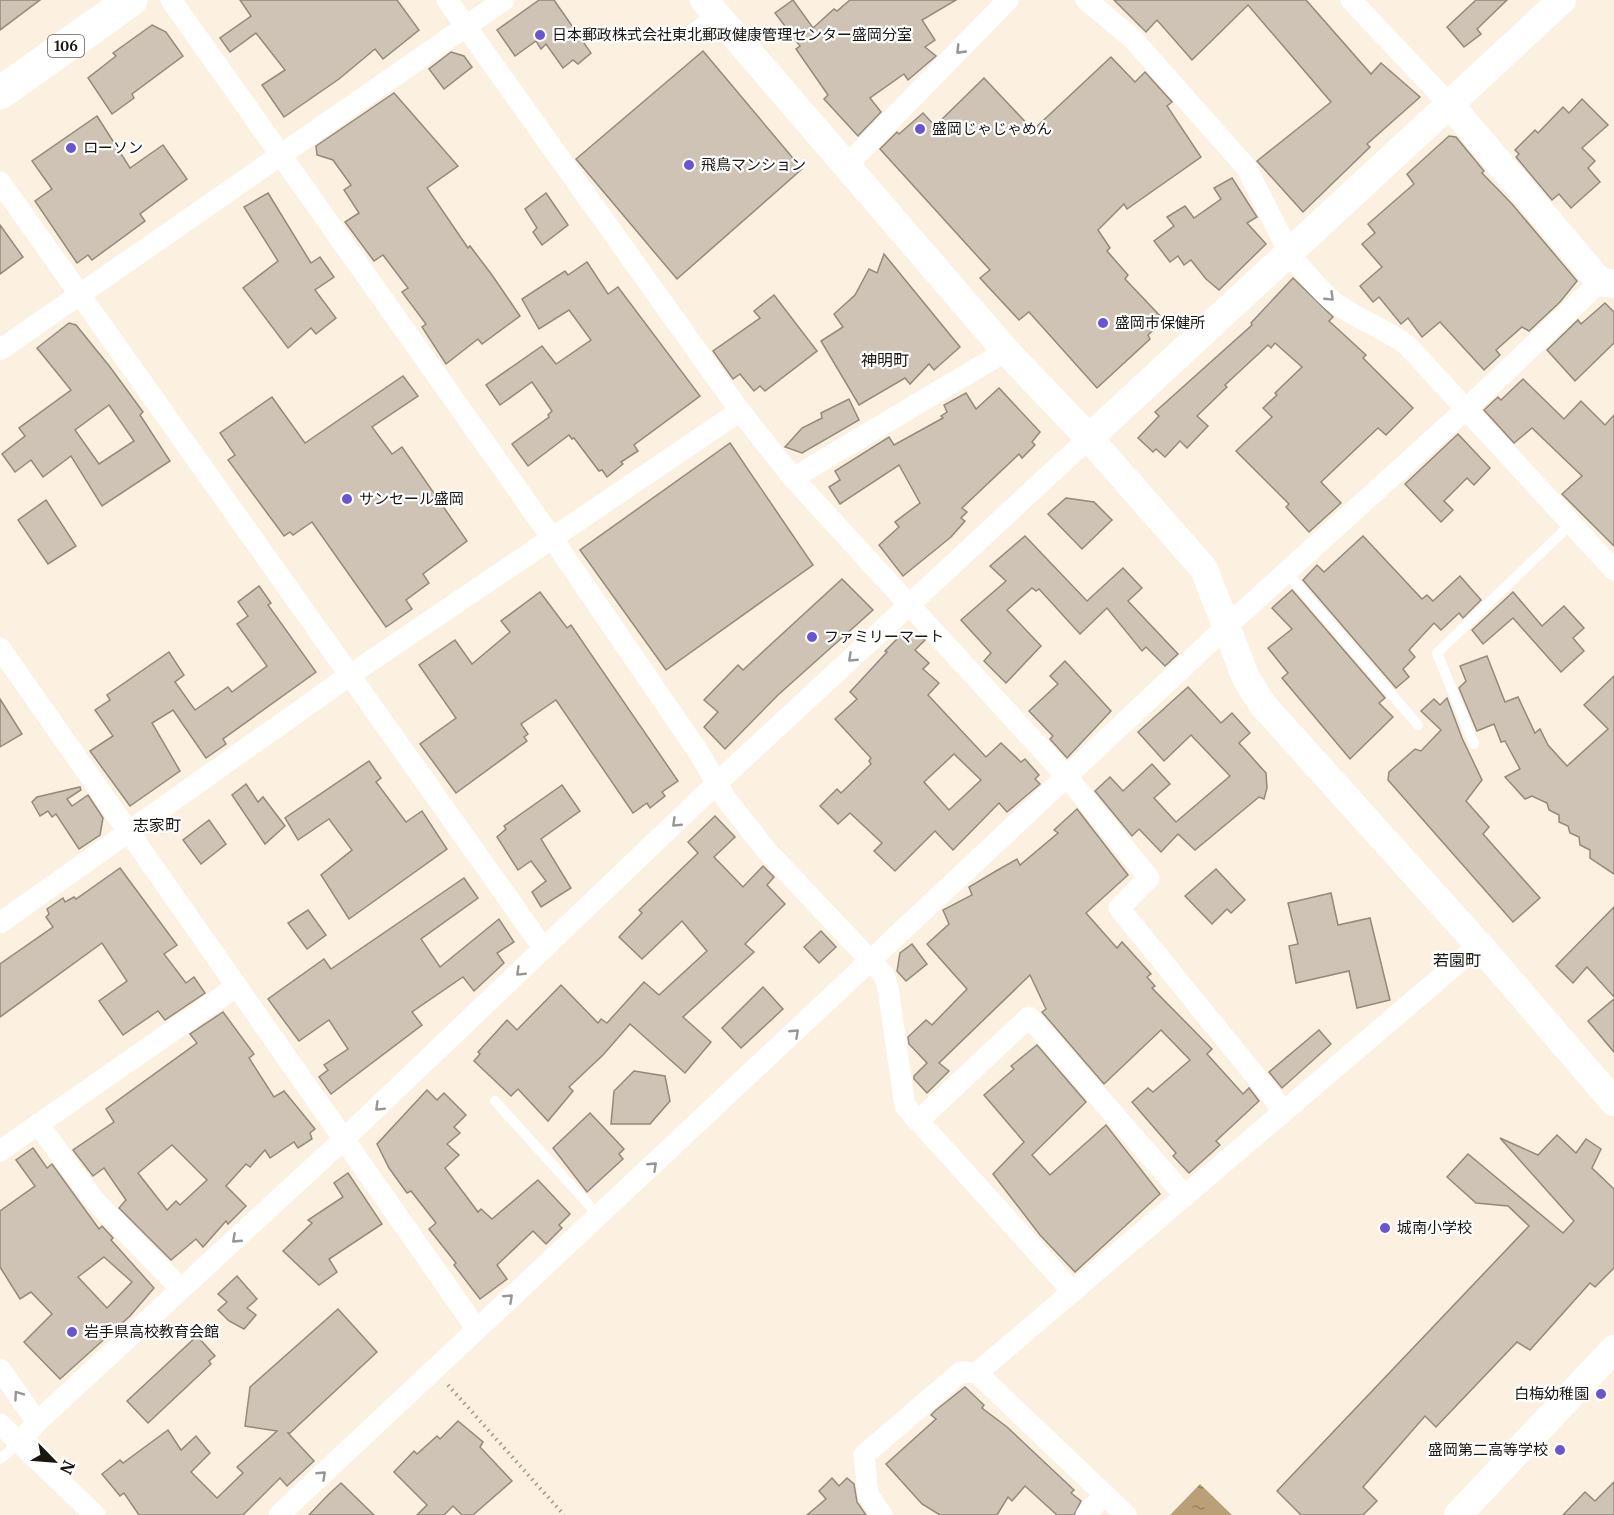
<svg xmlns="http://www.w3.org/2000/svg" width="1614" height="1515" font-family="Merriweather,'Noto Sans JP',serif">
<defs>
<pattern id="water-ripples" width="26" height="14" patternUnits="userSpaceOnUse" patternTransform="scale(1.5)"><rect width="26" height="14" fill="#bba077"/><path d="M2 4q2-2 4 0t4 0M15 11q2-2 4 0t4 0" fill="none" stroke="#978160"/></pattern>
</defs>
<rect width="100%" height="100%" fill="#fcf1e1"/>
<path fill="url(#water-ripples)" d="M1200,1484L1232,1515H1170Z"/>
<g fill="#cec3b4" stroke="#948a7b" stroke-width="1.5" fill-rule="evenodd">
<path d="M0,0H40L0,30Z"/>
<path d="M240,0H397L419,30L383,59L375,49L339,79L284,117L262,85L285,70L256,33L230,52L220,38L251,16Z"/>
<path d="M539,0H554L591,53L578,64L573,60L563,68L546,44L541,49L536,41L515,56L497,30Z"/>
<path d="M793,0L813,28L834,9L837,11L850,0H956L922,20L935,40L925,47L936,56L908,80L904,74L870,98L881,112L858,136L824,99L828,95L796,49L800,46L775,13Z"/>
<path d="M1114,0H1306L1371,74L1381,63L1420,97L1367,144L1370,147L1303,212L1257,161L1331,102L1248,5L1192,60L1157,20L1146,32Z"/>
<path d="M1476,0H1507L1477,29L1481,34L1464,47L1447,27Z"/>
<path d="M152,25L166,32L183,56L132,94L134,98L112,114L88,78L116,56L113,53Z"/>
<path d="M703,51L802,169L677,279L576,159Z"/>
<path d="M451,52L464,56L472,67L444,89L429,69Z"/>
<path d="M1111,57L1135,82L1145,72L1172,102L1167,106L1201,157L1127,209L1124,204L1098,230L1110,248L1107,251L1128,275L1125,279L1164,320L1148,335L1150,339L1097,388L1029,312L1019,320L980,278L990,270L880,149L897,132L899,134L923,113L935,126L984,78L1033,130Z"/>
<path d="M394,93L458,166L427,188L468,248L470,246L492,275L520,316L482,344L478,339L446,364L422,327L426,324L402,292L408,288L383,255L374,261L345,222L359,213L344,190L351,185L333,160L317,155L316,146Z"/>
<path d="M1582,99L1608,125L1582,148L1595,161L1588,168L1600,182L1571,208L1559,194L1552,200L1516,157L1519,154L1515,150L1535,130L1538,133L1563,107L1569,113Z"/>
<path d="M97,116L130,168L163,145L187,179L140,214L145,221L92,260L88,255L77,263L35,201L52,189L32,161Z"/>
<path d="M1449,136L1456,137L1484,171L1482,173L1512,204L1577,281L1560,302L1529,331L1522,327L1496,350L1500,355L1484,370L1440,322L1422,337L1408,318L1401,324L1379,297L1373,302L1360,286L1382,267L1362,244L1375,233L1368,224L1414,184L1407,174Z"/>
<path d="M1232,178L1257,217L1247,223L1266,244L1219,290L1206,279L1191,260L1184,265L1178,256L1170,262L1154,241L1174,226L1167,217L1185,206L1194,218L1221,199L1214,188Z"/>
<path d="M268,193L311,263L320,257L334,277L315,290L336,318L316,334L311,328L288,348L243,288L278,261L244,207Z"/>
<path d="M546,193L568,225L542,245L533,232L537,228L525,209Z"/>
<path d="M0,225L23,257L0,274Z"/>
<path d="M884,254L960,347L934,370L929,364L910,384L905,378L859,405L821,341L843,327L834,314L855,295L869,269L877,273Z"/>
<path d="M587,262L608,294L618,287L700,396L634,445L638,451L621,462L623,464L607,477L602,470L599,471L574,438L572,439L569,435L528,466L512,444L549,417L548,415L552,411L532,382L500,405L486,385L542,346L556,364L591,340L569,310L539,329L522,299L565,271L568,275Z"/>
<path d="M1293,278L1333,317L1329,321L1366,355L1363,358L1413,408L1386,435L1378,428L1321,482L1341,503L1309,532L1286,507L1289,504L1236,451L1272,417L1263,408L1277,395L1275,393L1302,367L1275,343L1271,348L1268,345L1225,385L1227,387L1197,416L1208,426L1187,448L1180,441L1165,457L1156,449L1153,452L1138,438L1159,416L1155,412L1252,325L1251,323Z"/>
<path d="M774,295L817,351L765,391L760,386L754,391L740,374L733,379L713,351L760,318L754,311Z"/>
<path d="M1605,303L1614,312V343L1575,381L1547,350L1578,320L1581,324Z"/>
<path d="M69,323L76,325L110,367L143,412L140,415L170,461L102,506L71,456L43,477L31,460L15,472L2,454L25,436L19,428L71,390L37,348ZM109,405L134,441L99,464L75,430Z"/>
<path d="M403,376L418,396L372,427L392,454L402,447L467,541L423,574L429,583L406,600L412,609L386,627L312,522L293,535L290,532L284,536L228,460L235,455L220,433L272,397L305,443Z"/>
<path d="M1523,379L1564,419L1581,401L1605,425L1614,415V546L1562,494L1582,476L1532,428L1514,443L1484,410L1498,397L1501,400Z"/>
<path d="M999,388L1040,432L1032,442L1035,445L1022,458L1019,454L962,508L967,512L961,518L965,521L951,537L903,576L879,545L899,527L895,522L920,503L899,465L840,504L829,487L840,480L835,471L889,437L894,445L943,418L941,416L947,412L944,405L966,393L976,409Z"/>
<path d="M849,399L859,420L802,453L785,447L802,428L822,418L821,413Z"/>
<path d="M1458,434L1490,468L1474,485L1467,478L1444,501L1453,510L1441,522L1405,484Z"/>
<path d="M730,443L813,565L666,670L580,550Z"/>
<path d="M1066,498L1094,502L1112,520L1082,549L1048,514Z"/>
<path d="M46,500L76,546L48,564L18,520Z"/>
<path d="M1025,536L1087,601L1123,568L1142,588L1128,601L1178,654L1165,666L1146,647L1142,651L1107,608L1080,634L1039,589L1036,591L1032,588L1007,610L1041,646L1006,683L984,661L991,653L961,620L1006,581L990,566Z"/>
<path d="M1363,536L1422,599L1427,595L1433,601L1460,576L1481,600L1463,618L1459,613L1441,630L1434,623L1409,650L1415,657L1403,669L1409,677L1396,688L1303,580L1317,565L1324,572Z"/>
<path d="M842,579L873,610L778,695L725,749L704,727L718,712L704,700L738,665L743,670Z"/>
<path d="M259,586L271,603L268,605L316,672L223,739L226,744L206,758L173,710L152,723L180,771L130,806L90,751L113,736L95,710L110,700L107,695L169,652L184,675L175,682L195,710L228,687L232,692L267,666L237,624L248,616L238,602Z"/>
<path d="M1292,590L1385,698L1379,703L1393,717L1350,759L1282,678L1288,673L1268,648L1292,629L1272,608Z"/>
<path d="M540,592L567,628L571,625L678,781L662,792L665,796L650,808L647,803L633,813L556,700L521,724L528,734L524,737L527,741L456,793L420,744L456,718L419,665L455,640L472,664L510,632L501,621Z"/>
<path d="M1513,592L1542,626L1564,606L1584,628L1573,638L1584,651L1561,672L1513,618L1483,644L1472,630Z"/>
<path d="M905,631L925,640L915,650L929,663L923,669L939,683L928,695L986,757L1001,743L1021,762L1025,759L1039,775L1035,779L1040,784L1007,812L999,803L953,850L935,831L895,871L874,851L882,843L850,813L838,824L820,806L837,789L841,793L871,764L869,761L871,758L835,719L857,699L850,692L887,652L885,651ZM954,754L981,780L949,810L924,782Z"/>
<path d="M1487,656L1505,702L1518,697L1535,733L1540,729L1548,745L1567,766L1608,729L1584,705L1614,676V874L1590,858V850L1580,845L1579,837L1570,833L1568,826L1559,822V815L1549,810L1547,803L1532,796L1525,799L1505,777L1520,769L1505,741L1501,742L1494,724L1477,731L1459,688L1466,681L1460,666Z"/>
<path d="M1065,661L1111,711L1067,758L1050,739L1053,736L1029,711L1058,684L1050,676Z"/>
<path d="M1188,687L1221,723L1232,713L1250,733L1239,743L1266,773L1267,788L1264,799L1259,797L1195,850L1178,834L1161,852L1139,829L1132,836L1095,791L1110,777L1123,791L1152,764L1170,784L1154,798L1176,822L1230,776L1191,735L1164,761L1138,732Z"/>
<path d="M1447,698L1462,738L1482,780L1466,801L1489,827L1483,834L1540,898L1513,922L1388,780L1389,772L1415,749L1421,751L1441,730L1421,711L1434,699L1440,705Z"/>
<path d="M0,699L22,734L0,747Z"/>
<path d="M369,761L381,778L376,782L406,822L422,811L447,849L349,919L321,875L352,850L329,819L298,840L285,818Z"/>
<path d="M246,784L258,802L263,797L285,826L265,844L232,795Z"/>
<path d="M562,785L580,811L541,839L571,888L541,907L532,892L546,881L531,861L518,870L497,837L506,829L504,826Z"/>
<path d="M80,787L81,790L67,799L72,806L88,795L103,818L100,835L79,849L56,814L52,817L48,811L40,816L32,802L37,797Z"/>
<path d="M1077,809L1128,875L1086,913L1117,948L1122,942L1151,974L1147,977L1155,986L1152,988L1212,1049L1207,1054L1243,1094L1249,1088L1259,1101L1216,1141L1220,1145L1189,1173L1173,1156L1176,1153L1132,1102L1148,1088L1153,1092L1190,1060L1161,1030L1104,1084L1042,1012L1046,1009L1030,975L939,1063L949,1071L927,1093L914,1079V1076L927,1063L909,1044L908,1037L926,1020L932,1025L967,989L927,944L949,924L943,910L972,895L969,887L996,871L1017,859L1020,865L1058,833L1054,830Z"/>
<path d="M715,816L735,837L714,857L743,887L763,866L774,877L767,885L785,904L745,944L754,952L683,1017L711,1042L685,1073L630,1024L603,1055L569,1087L573,1091L548,1121L518,1089L511,1096L474,1061L480,1054L478,1052L507,1020L517,1030L561,985L598,1023L601,1019L607,1023L644,982L659,995L707,951L682,921L642,959L619,937L642,913L639,910L698,853L688,842Z"/>
<path d="M209,820L226,844L201,864L183,840Z"/>
<path d="M120,868L177,945L164,954L186,983L194,977L205,993L165,1020L158,1011L123,1035L99,1001L127,981L102,943L0,1017V964L53,927L46,917L49,914L47,909L63,898L65,902L74,897L76,899Z"/>
<path d="M1216,869L1245,900L1231,913L1227,909L1212,924L1185,896Z"/>
<path d="M464,878L478,898L421,939L440,967L499,919L514,942L497,953L504,963L474,991L463,977L412,1012L422,1025L331,1094L319,1077L328,1070L324,1065L348,1049L329,1020L299,1041L268,999L324,959L331,969Z"/>
<path d="M1331,893L1338,925L1370,918L1390,1000L1357,1008L1349,971L1296,983L1289,946L1298,944L1288,903Z"/>
<path d="M1614,907V997L1587,967L1573,983L1556,966Z"/>
<path d="M308,910L326,935L307,949L288,923Z"/>
<path d="M821,931L836,947L819,963L804,947Z"/>
<path d="M912,944L927,964L906,981L897,971L900,953Z"/>
<path d="M763,987L783,1009L741,1048L722,1028Z"/>
<path d="M1614,999V1052L1588,1021Z"/>
<path d="M223,1012L254,1054L249,1058L274,1097L284,1091L315,1129L310,1133L312,1139L298,1148L294,1142L270,1158L265,1150L250,1167L246,1164L226,1186L246,1206L228,1224L226,1221L203,1247L196,1239L171,1260L119,1208L126,1200L104,1168L93,1176L73,1150L114,1122L106,1109L197,1043L190,1034ZM172,1145L207,1180L180,1205L176,1201L167,1210L138,1173Z"/>
<path d="M1319,1030L1331,1044L1282,1088L1269,1072Z"/>
<path d="M1037,1045L1086,1102L1032,1155L1050,1175L1106,1125L1160,1194L1075,1272L1040,1235L993,1174L1024,1142L984,1095L1014,1069L1011,1066Z"/>
<path d="M634,1071L665,1076L670,1101L650,1124H611L614,1091Z"/>
<path d="M427,1090L437,1100L444,1093L466,1115L454,1127L460,1133L447,1144L459,1155L445,1168L478,1212L481,1209L492,1219L538,1180L570,1214L559,1225L562,1228L546,1244L533,1231L497,1265L507,1279L480,1299L454,1265L456,1263L429,1229L436,1223L411,1191L407,1193L389,1168L377,1144Z"/>
<path d="M590,1113L624,1149L619,1154L623,1159L587,1192L553,1148Z"/>
<path d="M1557,1135L1576,1153L1586,1139L1601,1149L1592,1168L1614,1189V1268L1595,1287L1590,1283L1530,1350L1517,1342L1436,1427L1425,1416L1363,1487L1377,1501L1363,1515H1301L1277,1491L1529,1226L1508,1206L1476,1203L1447,1177L1468,1154L1563,1233L1574,1221L1500,1138L1538,1155Z"/>
<path d="M33,1148L47,1168L52,1164L99,1229L102,1226L113,1238L111,1240L154,1288L130,1316L60,1379L24,1342L52,1314L31,1292L20,1299L0,1267V1211L35,1186L16,1160ZM104,1257L132,1282L107,1308L78,1277Z"/>
<path d="M348,1173L382,1224L329,1259L337,1272L319,1285L283,1251L312,1223L308,1220L343,1197L334,1183Z"/>
<path d="M237,1276L257,1299L247,1308L256,1315L244,1329L229,1321L218,1310L227,1302L218,1294Z"/>
<path d="M338,1309L377,1352L290,1433H288L314,1461L287,1486L280,1478L243,1515H139L124,1493L120,1496L102,1474L120,1460L123,1463L168,1430L181,1450L196,1436L210,1453L191,1472L217,1498L243,1473L237,1467L277,1431L245,1426L250,1387Z"/>
<path d="M197,1336L215,1356L209,1361L211,1364L148,1423L127,1401Z"/>
<path d="M965,1387L984,1405L982,1408L1007,1427L1074,1490L1071,1493L1081,1501L1074,1515H1057L1025,1486L1012,1501L1008,1497L997,1515H940L922,1504L886,1464L936,1419L931,1415L936,1410Z"/>
<path d="M458,1421L483,1442L480,1447L512,1481L473,1515H462L453,1506L444,1515H417L427,1505L394,1472L414,1451L417,1454L437,1436L440,1439Z"/>
<path d="M832,1478L839,1486L847,1478L854,1484L857,1502L866,1515H807L826,1499L819,1491Z"/>
<path d="M1614,1482V1515H1563L1585,1492L1595,1501Z"/>
<path d="M341,1483L374,1515H309L328,1495Z"/>
</g>
<g fill="none" stroke-linecap="round" stroke-linejoin="round">
<path stroke="#a1998d" stroke-width="4" stroke-dasharray="1.5 4.5" stroke-linecap="butt" d="M448,1385L564,1515"/>
<g stroke="#fff" stroke-width="10">
<path d="M692,29L714,12"/>
<path d="M1286,572L1418,725"/>
<path d="M1474,744L1437,653L1571,524"/>
<path d="M495,1101L599,1216"/>
<path d="M0,1459L20,1442"/>
</g>
<g stroke="#fff" stroke-width="21">
<path d="M171,0L552,538L699,753L726,799L767,851L884,975L888,988L905,1106L1073,1292"/>
<path d="M447,0L740,411L793,478L1068,778L1149,878L1119,908L1284,1111"/>
<path d="M1086,0L1132,38L1246,167L1290,254C1303,270 1318,289 1334,302C1356,319 1384,328 1407,345L1614,570"/>
<path d="M1351,0L1451,106"/>
<path d="M845,167L1008,0"/>
<path d="M0,182L544,949"/>
<path d="M0,350L504,0"/>
<path d="M793,478L1006,351"/>
<path d="M0,648L476,1328"/>
<path d="M0,923L350,675L740,411"/>
<path d="M918,1121L1029,1017L1185,1196"/>
<path d="M38,1124L94,1200L181,1289"/>
<path d="M0,1151L237,986"/>
<path d="M0,1369L37,1422"/>
<path d="M977,1373L1479,945"/>
<path d="M0,1424L95,1515"/>
<path d="M20,1442L37,1422L345,1138L718,782L1089,438"/>
<path d="M279,1515L1227,626L1465,410L1600,282"/>
<path d="M882,1515L868,1495L864,1455L961,1372L977,1373L1126,1515"/>
<path d="M1086,1515L1104,1494"/>
</g>
<g stroke="#fff" stroke-width="28">
<path d="M704,0L1006,351L1089,438L1204,569L1246,678L1262,704L1479,945L1614,1102"/>
<path d="M1451,106L1600,282L1614,284"/>
<path d="M1089,438L1562,0"/>
<path d="M1458,1515L1614,1349"/>
</g>
<path stroke="#fff" stroke-width="33" d="M0,93L131,0"/>
</g>
<defs><path id="oneway-chevron" d="M-2-3.5L2.5 0L-2 3.5" fill="none" stroke-width="1.6" stroke-linecap="round" stroke-linejoin="round" transform="scale(1.5)"/></defs>
<g stroke="#989694">
<use href="#oneway-chevron" transform="translate(960 50) rotate(134)"/>
<use href="#oneway-chevron" transform="translate(1330 297) rotate(44)"/>
<use href="#oneway-chevron" transform="translate(852 658) rotate(137)"/>
<use href="#oneway-chevron" transform="translate(676 823) rotate(136)"/>
<use href="#oneway-chevron" transform="translate(520 972) rotate(136)"/>
<use href="#oneway-chevron" transform="translate(795 1033) rotate(-43)"/>
<use href="#oneway-chevron" transform="translate(379 1107) rotate(136)"/>
<use href="#oneway-chevron" transform="translate(653 1166) rotate(-43)"/>
<use href="#oneway-chevron" transform="translate(236 1239) rotate(137)"/>
<use href="#oneway-chevron" transform="translate(509 1298) rotate(-43)"/>
<use href="#oneway-chevron" transform="translate(18 1395) rotate(-125)"/>
<use href="#oneway-chevron" transform="translate(322 1475) rotate(-43)"/>
</g>
<g fill="#6a55cf" stroke="#fff" stroke-width="2">
<circle cx="540" cy="35" r="6"/>
<circle cx="920" cy="129" r="6"/>
<circle cx="71" cy="148" r="6"/>
<circle cx="689" cy="165" r="6"/>
<circle cx="1103" cy="323" r="6"/>
<circle cx="347" cy="499" r="6"/>
<circle cx="812" cy="637" r="6"/>
<circle cx="1385" cy="1228" r="6"/>
<circle cx="72" cy="1332" r="6"/>
<circle cx="1601" cy="1394" r="6"/>
<circle cx="1560" cy="1450" r="6"/>
</g>
<g text-anchor="middle" stroke-width="4.5" stroke-linejoin="round" paint-order="stroke">
<rect fill="#fff" stroke="#5f5c58" stroke-width="1.5" x="48" y="35" width="36" height="22" rx="4.5"/>
<g font-size="14" font-weight="bold" fill="#1a1611">
<text x="66" y="51">106</text>
</g>
<g font-size="15" fill="#1a1611" stroke="#fff" text-anchor="start">
<text x="552" y="40">日本郵政株式会社東北郵政健康管理センター盛岡分室</text>
<text x="932" y="134">盛岡じゃじゃめん</text>
<text x="83" y="153">ローソン</text>
<text x="701" y="170">飛鳥マンション</text>
<text x="1115" y="328">盛岡市保健所</text>
<text x="359" y="504">サンセール盛岡</text>
<text x="824" y="642">ファミリーマート</text>
<text x="1397" y="1233">城南小学校</text>
<text x="84" y="1337">岩手県高校教育会館</text>
<text x="1589" y="1399" text-anchor="end">白梅幼稚園</text>
<text x="1548" y="1455" text-anchor="end">盛岡第二高等学校</text>
</g>
<g font-size="16" fill="#1a1611" stroke="#fff">
<text x="885" y="366">神明町</text>
<text x="157" y="831">志家町</text>
<text x="1457" y="966">若園町</text>
</g>
</g>
<g transform="translate(54 1461) rotate(115)" stroke="#ffffff" stroke-width="4.5" paint-order="stroke">
<path d="M0-4.5L10 22L0 15L-10 22Z" fill="#1a1611"/>
<text y="-9" font-size="16" font-weight="bold" text-anchor="middle" fill="#1a1611">N</text>
</g>
</svg>
